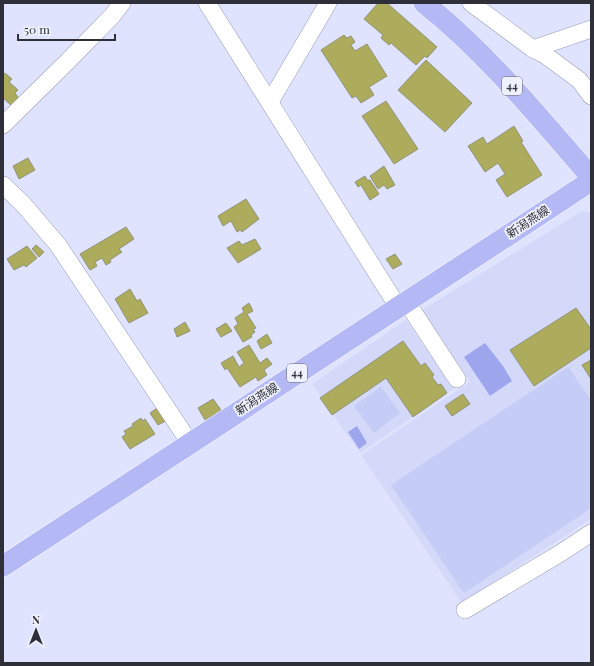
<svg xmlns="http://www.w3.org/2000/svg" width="594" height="666" font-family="'Playfair Display','Noto Sans JP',serif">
<rect width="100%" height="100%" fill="#dfe3fd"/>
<g fill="#d4d9fa">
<path d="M582,211L591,212V519L462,603L361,455L470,382L422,310Z"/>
<path d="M406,320L453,389L360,453L312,384Z"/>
</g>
<g fill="#c5ccf5">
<path d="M568,367L591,400V508L464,593L391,485Z"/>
<path d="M381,387L400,413L374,433L354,406Z"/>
</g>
<g fill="#9da6ed">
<path d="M485,343L503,366L512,381L490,396L464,357Z"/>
<path d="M357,426L367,443L359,449L348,432Z"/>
</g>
<g fill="#acac5c" stroke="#92937a">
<path d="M378,3H387L437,47L427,58L425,56L416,65L391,43L389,45L381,38L383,35L364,19Z"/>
<path d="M344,35L347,38L351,36L355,42L351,45L355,51L367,44L387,76L369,87L374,95L361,103L356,96L352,98L321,50Z"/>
<path d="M426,60L472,103L445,132L398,90Z"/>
<path d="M5,73L12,79L9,82L18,90L15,93L20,100L13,107L3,98V75Z"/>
<path d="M386,101L418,149L394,164L362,116Z"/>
<path d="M514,126L523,141L521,142L542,175L507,197L496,180L505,174L498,163L485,172L468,146L483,137L487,144Z"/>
<path d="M28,158L35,170L19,179L13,166Z"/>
<path d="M384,166L395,185L387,189L384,185L378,189L370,176Z"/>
<path d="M365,176L367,180H370L379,194L370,200L361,185L358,187L355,182Z"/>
<path d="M246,199L259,219L242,232L240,230L237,232L231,221L223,226L218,216Z"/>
<path d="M126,227L134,239L119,249L122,252L110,260L111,262L106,265L102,258L95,262L97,266L90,270L80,254Z"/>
<path d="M255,239L261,249L238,263L227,248L239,241L242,245Z"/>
<path d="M36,245L44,252L39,257L32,249Z"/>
<path d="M27,246L37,258L26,267L24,265L14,270L7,259Z"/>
<path d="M395,254L402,264L393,269L386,259Z"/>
<path d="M130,289L137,301L140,299L148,313L129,323L115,299Z"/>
<path d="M249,303L253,311L247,314L256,328L253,329L255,332L251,335L252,337L243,342L234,327L238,324L235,318L244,312L242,308Z"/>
<path d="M576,308L591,329V348L534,386L510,350Z"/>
<path d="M185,322L190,331L177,337L174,329Z"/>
<path d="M226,323L232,331L221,337L216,329Z"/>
<path d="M267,334L272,343L261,349L257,341Z"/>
<path d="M403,341L421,366L425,363L434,375L432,377L438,385L441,384L447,393L413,417L386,378L332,415L320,398Z"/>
<path d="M249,345L260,363L267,358L272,364L264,370L267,375L258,381L256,377L240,387L227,368L225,370L221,363L233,356L239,367L244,363L237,352Z"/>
<path d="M591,360V379L582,365Z"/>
<path d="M463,394L470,404L452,416L445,406Z"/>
<path d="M213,399L221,410L205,420L198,408Z"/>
<path d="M160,406L169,419L158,425L150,413Z"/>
<path d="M141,418L142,421L145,419L155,434L130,449L122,437L126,434L124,431L133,426L132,424Z"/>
</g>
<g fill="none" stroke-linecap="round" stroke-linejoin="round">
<defs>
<g id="minor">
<path d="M207,3L398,307"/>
<path d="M471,3L533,49L545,55L579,80L591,96"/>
<path d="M533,49L591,29"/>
<path d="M270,102L328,3"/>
<path d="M3,125L67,62L112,16L122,3"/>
<path d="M3,185L23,204L58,245L190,443"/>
<path d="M406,301L457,379"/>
<path d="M465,610L559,554L591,533"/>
</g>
<g id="major">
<path d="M424,3C487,53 538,116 591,177"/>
<path d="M3,566L591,181"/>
</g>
</defs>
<use href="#minor" stroke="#989cb4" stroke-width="18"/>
<use href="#major" stroke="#fff" stroke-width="22"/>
<use href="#minor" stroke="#fff" stroke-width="17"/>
<use href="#major" stroke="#b4b9f5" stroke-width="21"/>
</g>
<g text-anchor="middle" stroke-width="3.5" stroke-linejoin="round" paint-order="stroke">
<g fill="#eff1fc" stroke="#686974" stroke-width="1">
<rect x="502" y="77" width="20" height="18" rx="3"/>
<rect x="287" y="364" width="20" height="18" rx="3"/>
</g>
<g font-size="11" font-weight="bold" fill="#2e2f39">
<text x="512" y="90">44</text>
<text x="297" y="377">44</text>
</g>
<g font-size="12" fill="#2e2f39" stroke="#eff1fc">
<text transform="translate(528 222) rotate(-33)" y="4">新潟燕線</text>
<text transform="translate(257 399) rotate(-33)" y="4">新潟燕線</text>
</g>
</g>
<rect width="594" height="666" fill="none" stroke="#2e2f39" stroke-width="8"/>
<g transform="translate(36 630)" stroke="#eff1fc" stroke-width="3" paint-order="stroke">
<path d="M0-3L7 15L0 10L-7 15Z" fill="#2e2f39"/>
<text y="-6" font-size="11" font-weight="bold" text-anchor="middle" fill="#2e2f39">N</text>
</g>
<path d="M18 34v6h97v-6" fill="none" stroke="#2e2f39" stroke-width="2"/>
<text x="24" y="34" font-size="12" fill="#2e2f39" stroke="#eff1fc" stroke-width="3" paint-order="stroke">50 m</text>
</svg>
